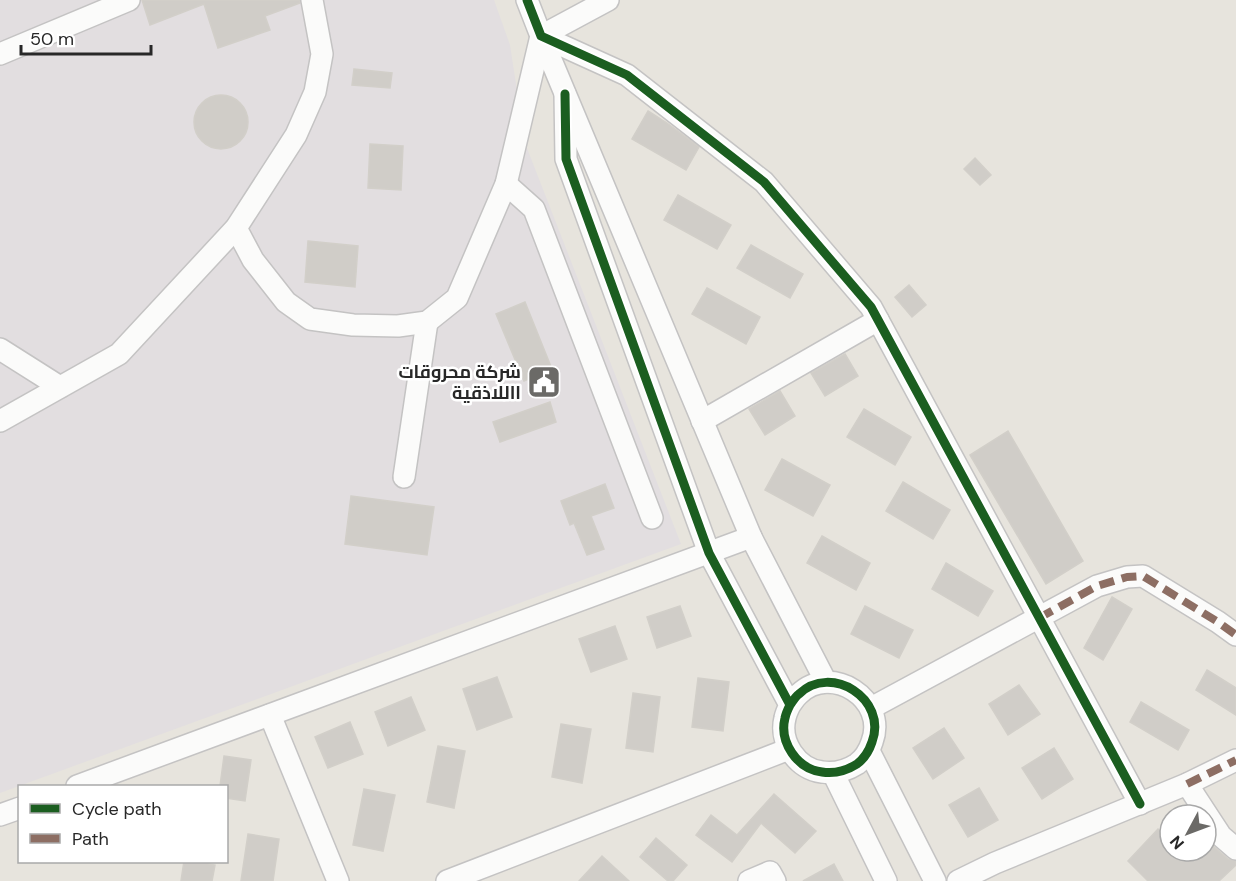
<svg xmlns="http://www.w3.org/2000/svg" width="1236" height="881" font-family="'DM Sans',Cairo,sans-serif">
<rect width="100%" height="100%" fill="#e7e4dd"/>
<path fill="#e2dee0" d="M0,0H494L510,45L525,143L681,544L0,793Z"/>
<g fill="#d0cdc8" stroke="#d2cfc9" stroke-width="1.5">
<path d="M142,0H300V3L265,16L270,30L218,48L204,4L150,25Z"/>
<path d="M354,69L392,73L390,88L352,85Z"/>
<circle cx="221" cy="122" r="27"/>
<path d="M648,111L667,123L699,147L686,170L632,139Z"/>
<path d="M370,144L403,146L401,190L368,188Z"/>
<path d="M975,158L991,175L980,185L964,169Z"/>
<path d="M678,195L731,225L717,249L664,220Z"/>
<path d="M308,241L358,246L355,287L305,282Z"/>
<path d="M751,245L803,274L790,298L737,268Z"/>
<path d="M909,285L926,305L912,317L895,297Z"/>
<path d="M707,288L760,317L746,344L692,314Z"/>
<path d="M525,302L552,369L524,381L496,314Z"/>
<path d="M845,354L858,376L825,396L811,373Z"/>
<path d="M780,391L795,416L765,435L749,409Z"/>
<path d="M550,402L556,422L500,442L493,422Z"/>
<path d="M864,409L911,437L895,465L847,437Z"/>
<path d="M1008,431L1083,561L1046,584L970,455Z"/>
<path d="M782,459L830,485L813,516L765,490Z"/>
<path d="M903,482L950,510L933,539L886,511Z"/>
<path d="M605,484L614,508L591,516L604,549L587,555L574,523L570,525L561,501Z"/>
<path d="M351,496L434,507L427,555L345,544Z"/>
<path d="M822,536L870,563L856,590L807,563Z"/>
<path d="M946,563L993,591L978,616L932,589Z"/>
<path d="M1112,597L1132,609L1103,660L1084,648Z"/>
<path d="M680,606L691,636L657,648L647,617Z"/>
<path d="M865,606L913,630L899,658L851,634Z"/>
<path d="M615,626L627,659L591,672L579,639Z"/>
<path d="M1207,670L1236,688V715L1196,690Z"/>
<path d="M497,677L512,717L477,730L463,689Z"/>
<path d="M698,678L729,682L723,731L692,727Z"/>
<path d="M1019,685L1040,714L1008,735L989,704Z"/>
<path d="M633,693L660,697L653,752L626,748Z"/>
<path d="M411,697L425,730L388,746L375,712Z"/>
<path d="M1141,702L1189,730L1178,750L1130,722Z"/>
<path d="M350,722L363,754L328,768L315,737Z"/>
<path d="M561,724L591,729L582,783L552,777Z"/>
<path d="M944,728L964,758L933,779L913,748Z"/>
<path d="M438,746L465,751L454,808L427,802Z"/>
<path d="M1054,748L1073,779L1042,799L1022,768Z"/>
<path d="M224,756L251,760L245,801L226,798V786H220Z"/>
<path d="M979,788L998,820L968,837L949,805Z"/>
<path d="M364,789L395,795L383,851L353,845Z"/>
<path d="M774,794L816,831L795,853L761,823L732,862L696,835L711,815L737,835Z"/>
<path d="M1158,829L1170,840V851H1206V836L1213,846L1228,859L1236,861V865L1219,881H1148L1128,861Z"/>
<path d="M248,834L279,839L273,881H241Z"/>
<path d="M656,838L687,865L673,881H668L640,857Z"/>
<path d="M602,856L629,881H579Z"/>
<path d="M184,861H194L215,865L212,881H181Z"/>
<path d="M834,864L843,881H803Z"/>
</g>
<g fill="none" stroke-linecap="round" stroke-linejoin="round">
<defs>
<g id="minor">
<path d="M527,0L541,36L627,75L764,182L871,307L1140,804"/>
<path d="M541,36L751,537L826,682"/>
<path d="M0,54L129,0"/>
<path d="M565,94L566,159L709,553L790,705C788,709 786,713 785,718C779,742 797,769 822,772C835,774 846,771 857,764C865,758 869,751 872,742C888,699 831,663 799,694C795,697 793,701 790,705"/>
<path d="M506,184L534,209L652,518"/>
<path d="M236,228L253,260L286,302L310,319L353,325L398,326L427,322L457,298L506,184L541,36L608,0"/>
<path d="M0,349L60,387"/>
<path d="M0,421L119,354L236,228L296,135L315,92L322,54L312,0"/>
<path d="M702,421L878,320"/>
<path d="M404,477L427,322"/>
<path d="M871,708L1097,586L1127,577L1143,576L1218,622L1236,635"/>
<path d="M270,715L338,881"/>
<path d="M869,751L935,881"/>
<path d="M833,773L886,881"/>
<path d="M1187,784L1221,836L1236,849"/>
<path d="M77,786L751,537"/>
<path d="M0,815L20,808"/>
<path d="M447,881L789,749"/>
<path d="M749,881L770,872L775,881"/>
<path d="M958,881L995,863L1187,784L1236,760"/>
</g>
</defs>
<use href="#minor" stroke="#c4c3c3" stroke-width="24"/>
<use href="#minor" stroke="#fbfbfa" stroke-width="21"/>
<g stroke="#8d6e63" stroke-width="8" stroke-dasharray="15 8" stroke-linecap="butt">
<path d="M1039,618L1097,586L1127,577L1143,576L1218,622L1236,635"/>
<path d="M1187,784L1236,760"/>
</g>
<defs>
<g id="cycleway">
<path d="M527,0L541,36L627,75L764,182L871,307L1140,804"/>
<path d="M565,94L566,159L709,553L790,705C788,709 786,713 785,718C779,742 797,769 822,772C835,774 846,771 857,764C865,758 869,751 872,742C888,699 831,663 799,694C795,697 793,701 790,705"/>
</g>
</defs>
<use href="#cycleway" stroke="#fff" stroke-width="13"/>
<use href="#cycleway" stroke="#1b5e20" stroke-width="9"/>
</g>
<defs>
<symbol id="civic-square" viewBox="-11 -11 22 22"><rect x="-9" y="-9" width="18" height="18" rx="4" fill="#6b6a67" stroke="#fff"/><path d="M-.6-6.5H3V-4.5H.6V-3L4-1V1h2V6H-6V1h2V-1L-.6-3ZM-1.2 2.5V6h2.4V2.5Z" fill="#fff"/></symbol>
</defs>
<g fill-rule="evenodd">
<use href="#civic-square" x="525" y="363" width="38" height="38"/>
</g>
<g text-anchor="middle" stroke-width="5" stroke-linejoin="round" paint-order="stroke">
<g font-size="18" font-weight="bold" fill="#282828" stroke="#fff" text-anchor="end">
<text x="521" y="378">شركة محروقات<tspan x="521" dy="21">االلاذقية</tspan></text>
</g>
</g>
<rect x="18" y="785" width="210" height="78" fill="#ffffff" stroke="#a9a9a9" stroke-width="1.5"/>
<rect x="30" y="804" width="30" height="9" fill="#1b5e20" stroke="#a9a9a9" stroke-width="1.5"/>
<text x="72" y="815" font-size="18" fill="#282828">Cycle path</text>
<rect x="30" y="834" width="30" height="9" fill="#8d6e63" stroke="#a9a9a9" stroke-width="1.5"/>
<text x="72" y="845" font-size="18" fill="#282828">Path</text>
<g transform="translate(1188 833) rotate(229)"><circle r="28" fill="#ffffff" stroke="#a9a9a9" stroke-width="1.5"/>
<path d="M0-4.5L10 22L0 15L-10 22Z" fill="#6b6a67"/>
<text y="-9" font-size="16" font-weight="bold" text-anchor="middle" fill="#282828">N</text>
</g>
<path d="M21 45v9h130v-9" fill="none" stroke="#282828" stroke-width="3"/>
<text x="30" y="45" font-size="18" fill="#282828" stroke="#ffffff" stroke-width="4.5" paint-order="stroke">50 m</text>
</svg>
